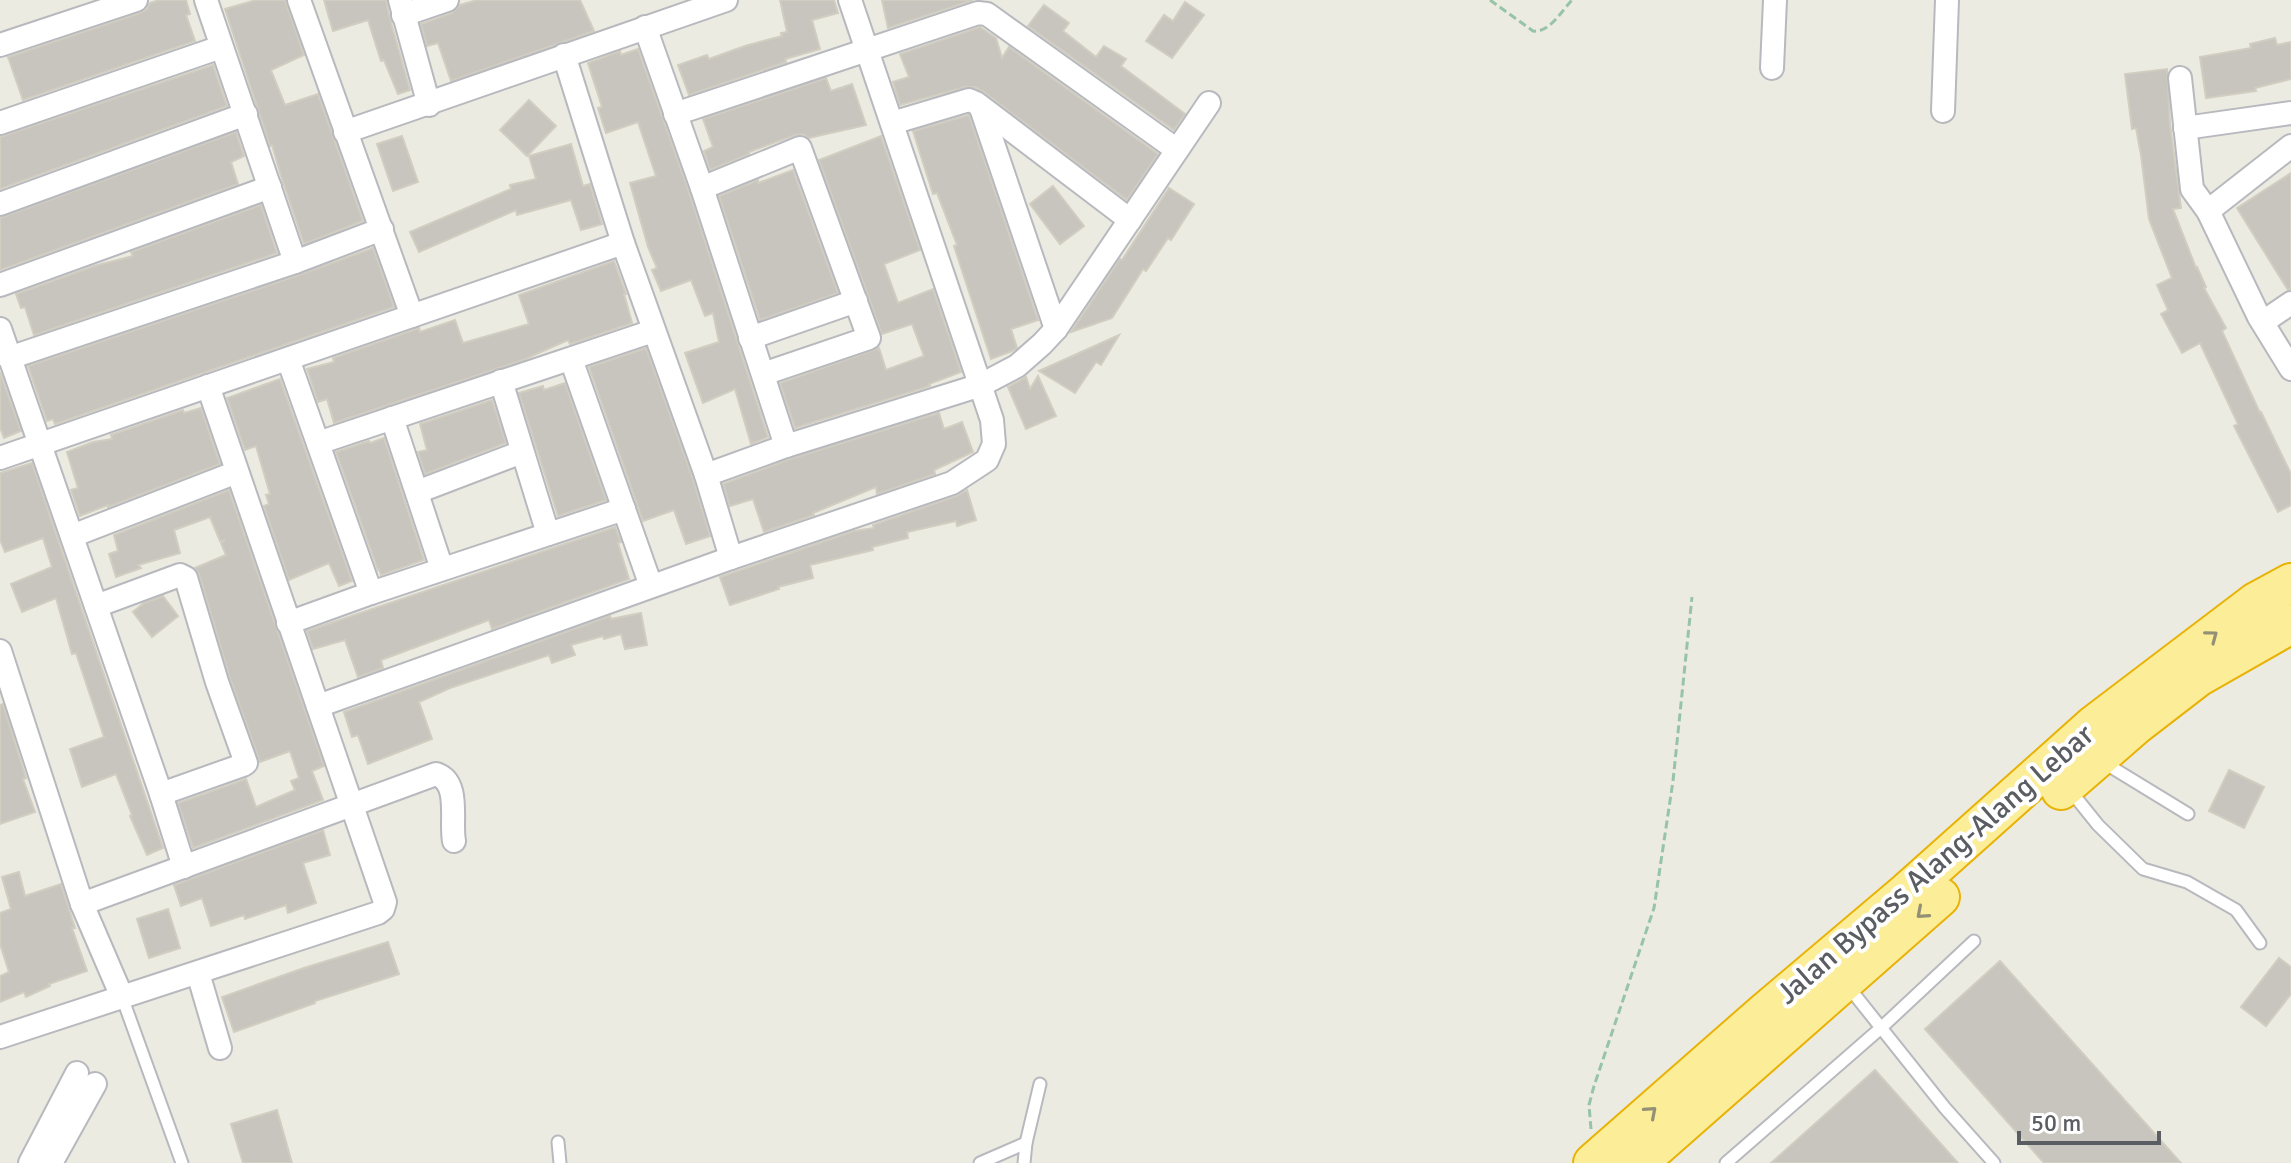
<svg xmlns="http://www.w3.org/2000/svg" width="2291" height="1163" font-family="Signika,sans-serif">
<rect width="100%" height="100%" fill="#ecebe1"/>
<g fill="#c8c5bf" stroke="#d1cdc0" stroke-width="2">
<path d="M159,0H186L190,14L186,15L195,41L23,100L8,57L140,13L147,9L150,3Z"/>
<path d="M256,0H285L304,55L271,70L285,105L318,94L363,221L304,244L281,176L272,145L270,146L225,9Z"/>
<path d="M324,0H386L390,19L410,90L398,94L384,60L381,61L368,20L333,31Z"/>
<path d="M477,0H580L594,31L451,81L438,43L427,46L421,24L452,13L460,5Z"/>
<path d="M780,0H834L838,13L812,20L820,49L785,59L786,62L689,95L678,65L707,55L709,59L745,46L782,36L781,33L787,32Z"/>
<path d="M882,0H973L888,28Z"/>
<path d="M1185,2L1204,15L1172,58L1146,41L1164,15L1173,21Z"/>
<path d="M1044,5L1069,23L1063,31L1096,57L1104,46L1126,59L1121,66L1185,114L1174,130L1028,26Z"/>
<path d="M980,27L996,38L1002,58L1009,47L1158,154L1127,200L984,92L975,87H965L900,105L893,82L909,77L900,54Z"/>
<path d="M2275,38L2277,45L2291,42V79L2255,88L2256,91L2206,98L2200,57L2251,48L2250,44Z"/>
<path d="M638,49L689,192L768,437L751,444L735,389L703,403L685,353L719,342L713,313L705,316L691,280L661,291L652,270L657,268L648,247L630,183L656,176L638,122L606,133L598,108L602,107L588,63L620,51L621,55Z"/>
<path d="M213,65L227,106L0,189V137Z"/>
<path d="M2167,69L2170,124L2181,208L2173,209L2196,268L2197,267L2206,287L2204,288L2226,328L2222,331L2260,413L2261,412L2291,474V505L2278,512L2234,426L2238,424L2200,343L2182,353L2161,314L2168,310L2157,285L2172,278L2149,219L2141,155L2136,128L2132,129L2125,74Z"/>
<path d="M826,78L831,91L852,84L866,125L809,138L803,134L795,135L749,152V154L710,170L704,151L713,147L703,119Z"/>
<path d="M529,100L556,126L527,156L500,130Z"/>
<path d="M969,115L1038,320L1011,329L1017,348L1012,351L991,359L954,246L957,245L937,193L933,194L913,131Z"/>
<path d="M236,132L244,156L231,162L238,184L0,270V218Z"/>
<path d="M402,136L418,182L393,191L377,144Z"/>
<path d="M881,136L920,250L884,264L898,303L933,289L961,372L929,384L930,386L795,428L780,383L879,348L886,370L924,356L912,324L882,334L819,160Z"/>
<path d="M571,144L583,186L590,184L602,224L581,230L571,200L517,215L516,210L419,252L410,232L511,189L510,185L536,179L529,156Z"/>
<path d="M793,170L838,293L760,320L719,196L758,180V183Z"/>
<path d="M2291,173V289L2288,290L2237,208Z"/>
<path d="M1053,186L1084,226L1060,244L1030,204Z"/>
<path d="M1169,188L1194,204L1171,240L1168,238L1146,271L1143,269L1112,318L1071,332L1120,259L1122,260Z"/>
<path d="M261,205L277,253L34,335L25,307L21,308L16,294L94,266L133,256L131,252Z"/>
<path d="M373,248L394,307L55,424L53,419L47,421L28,366L299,275Z"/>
<path d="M614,261L626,294H624L632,323L570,344L568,340L523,360L334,423L327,399L318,402L307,369L334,362L333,358L419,328L420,332L455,320L463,343L529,324L519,295Z"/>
<path d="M1119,335L1101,365L1096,362L1075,393L1039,371Z"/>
<path d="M646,348L693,479L710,536L686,544L674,510L643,521L589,367Z"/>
<path d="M0,372L21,431L4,438L0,427Z"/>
<path d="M1038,376L1056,416L1026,429L1008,387L1026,377L1030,389Z"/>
<path d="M280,379L352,581L339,586L329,563L289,580L264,506L269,504L266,495L270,494L256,446L245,450L227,398Z"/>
<path d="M565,383L606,500L558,516L519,393L543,386L544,390Z"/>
<path d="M492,400L506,443L425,474L418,452L427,450L420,424Z"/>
<path d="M201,408L220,464L108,507V505L80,516L71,490L78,488L67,452L93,442L112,439L111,435L183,410L184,413Z"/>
<path d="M939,413L944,429L962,422L973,452L934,470L935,474L877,494L876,487L813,513L814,515L764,532L753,499L730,506L723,484L790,459Z"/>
<path d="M384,438L424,560L381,575L379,569L378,570L336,452L369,441L370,443Z"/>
<path d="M32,463L163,848L147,855L130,816L132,815L116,774L82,787L70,749L104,737L76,653L72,654L56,598L22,612L11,584L52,567L43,538L5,552L0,540V473Z"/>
<path d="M229,490L324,766L312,771L323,800L193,848L178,803L246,779L256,807L295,790L291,781L299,778L290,751L260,762L230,678L199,574L195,568L226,555L221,543L225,540L220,541L210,517L174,530L180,553L138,565L141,568L116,577L109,554L118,551L114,535Z"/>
<path d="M967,490L976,520L957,526L956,521L907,532L908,538L872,547L873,550L810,565L813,578L778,587L779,589L730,605L720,577L854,531L874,528L873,525L956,496Z"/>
<path d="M615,527L621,542L618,543L629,579L492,629L489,620L381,660L383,668L358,677L345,640L313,649L307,631Z"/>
<path d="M163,596L178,616L152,637L133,612L144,603Z"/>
<path d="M641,613L647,645L625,649L621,634L604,639L603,636L571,645L575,655L552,663L549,655L450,688L419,702L432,739L368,764L358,735L352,737L344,712L610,616L611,619Z"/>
<path d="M3,704L26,778L23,779L35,812L0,824V705Z"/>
<path d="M2229,770L2264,787L2244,828L2209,811Z"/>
<path d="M323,830L330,855L303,863L316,903L288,913L286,905L245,919L244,915L211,926L202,898L181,906L174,885Z"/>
<path d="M19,872L25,896L61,884L75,928H72L87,971L49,984L50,986L26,997L24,992L0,1002V976L9,972L0,944V913L11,909L2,877Z"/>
<path d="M168,909L180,948L149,958L137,919Z"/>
<path d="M388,942L399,974L315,1001V1003L234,1032L222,997L304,968Z"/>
<path d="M2279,958L2291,967V994L2266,1026L2241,1007Z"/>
<path d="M2000,961L2181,1163H2044L1925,1029Z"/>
<path d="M1875,1070L1958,1163H1771Z"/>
<path d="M277,1110L292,1163H243L231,1124Z"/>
</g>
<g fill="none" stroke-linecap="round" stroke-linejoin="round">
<defs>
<g id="service">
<path d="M2103,762L2188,814"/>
<path d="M2069,789L2098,825L2143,869L2187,882L2236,910L2260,943"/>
<path d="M1847,985L1945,1108L1994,1163"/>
<path d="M122,997L182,1163"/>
<path d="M558,1142L560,1163"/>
<path d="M980,1163L1026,1143"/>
<path d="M1024,1163L1026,1143L1040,1084"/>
<path d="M1726,1163L1882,1027L1974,941"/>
</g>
<g id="minor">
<path d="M206,0L295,262"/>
<path d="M299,0L412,316"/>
<path d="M400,0L429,105"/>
<path d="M403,15L447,0"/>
<path d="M645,27L702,188L786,446"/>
<path d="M0,45L136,0"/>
<path d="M564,55L623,243L706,475L731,558"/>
<path d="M1772,68L1775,0"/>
<path d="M2180,78L2192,189L2208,211L2259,317L2291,369"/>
<path d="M981,108L1056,329"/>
<path d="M1943,111L1947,0"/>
<path d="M675,114L978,13L987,14L1177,150"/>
<path d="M0,123L221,47"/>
<path d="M892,123L969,100L976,103L1130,220"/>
<path d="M2185,128L2291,113"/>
<path d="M345,132L726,0"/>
<path d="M702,188L800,148L869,338L763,374"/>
<path d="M0,204L246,114"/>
<path d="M2208,211L2291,146"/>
<path d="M0,285L270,187"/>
<path d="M2263,322L2291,303"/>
<path d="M0,329L161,794L184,867"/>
<path d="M750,338L856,301"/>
<path d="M9,358L295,262L382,229"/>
<path d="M288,359L371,593"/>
<path d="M571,359L651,586"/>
<path d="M501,381L548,534"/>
<path d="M392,418L442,569"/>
<path d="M318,443L653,331"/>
<path d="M0,458L623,243"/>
<path d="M706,475L786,446L981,385L1017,366L1042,344L1056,329L1209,103"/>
<path d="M417,492L522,452"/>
<path d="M72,536L237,472"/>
<path d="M96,606L180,575L186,578L217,682L246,763L243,765L161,794"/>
<path d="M288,623L371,593L624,509"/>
<path d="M0,651L82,904L122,997"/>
<path d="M318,706L731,558L952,483L987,460L994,444L992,420L850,0"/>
<path d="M82,904L436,774C461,782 450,821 454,841"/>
<path d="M198,973L220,1048"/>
<path d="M0,1037L378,913L383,909L385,902L208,386"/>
<path d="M30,1163L77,1073"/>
<path d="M51,1163L95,1084"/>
</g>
<g id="trunk">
<path d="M2061,790L2137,724L2198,677L2291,624"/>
<path d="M1593,1163L1764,1013L1907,892L2094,725L2256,602L2291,583"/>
<path d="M1638,1163L1940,897"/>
</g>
</defs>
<use href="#service" stroke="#b7b9be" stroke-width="15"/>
<use href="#minor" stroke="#b7b9be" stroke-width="26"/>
<use href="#trunk" stroke="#e8b206" stroke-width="42"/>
<g stroke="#97c4a8" stroke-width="3" stroke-dasharray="8 4" stroke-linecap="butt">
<path d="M1490,0L1533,31C1549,33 1561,12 1572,0"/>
<path d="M1591,1129L1589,1105L1594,1086L1654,908L1673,781L1692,597"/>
</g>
<use href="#service" stroke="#fff" stroke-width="11"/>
<use href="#minor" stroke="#fff" stroke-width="22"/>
<use href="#trunk" stroke="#fcee98" stroke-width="38"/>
</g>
<defs><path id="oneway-chevron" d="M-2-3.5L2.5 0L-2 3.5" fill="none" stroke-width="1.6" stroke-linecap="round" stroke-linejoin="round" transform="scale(2)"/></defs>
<g stroke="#939075">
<use href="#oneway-chevron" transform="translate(2212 636) rotate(-37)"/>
<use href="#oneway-chevron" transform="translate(1922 913) rotate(139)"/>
<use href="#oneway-chevron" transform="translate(1651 1112) rotate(-41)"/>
</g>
<g text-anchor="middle" stroke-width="8" stroke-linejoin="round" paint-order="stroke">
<g font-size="30" fill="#5a5d62" stroke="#fff">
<text transform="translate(1935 864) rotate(-41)" y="10">Jalan Bypass Alang-Alang Lebar</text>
</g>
</g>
<path d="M2019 1131v12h140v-12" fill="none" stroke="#5a5d62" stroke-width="4"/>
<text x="2031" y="1131" font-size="24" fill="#5a5d62" stroke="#ffffff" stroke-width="6" paint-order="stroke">50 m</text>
</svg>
